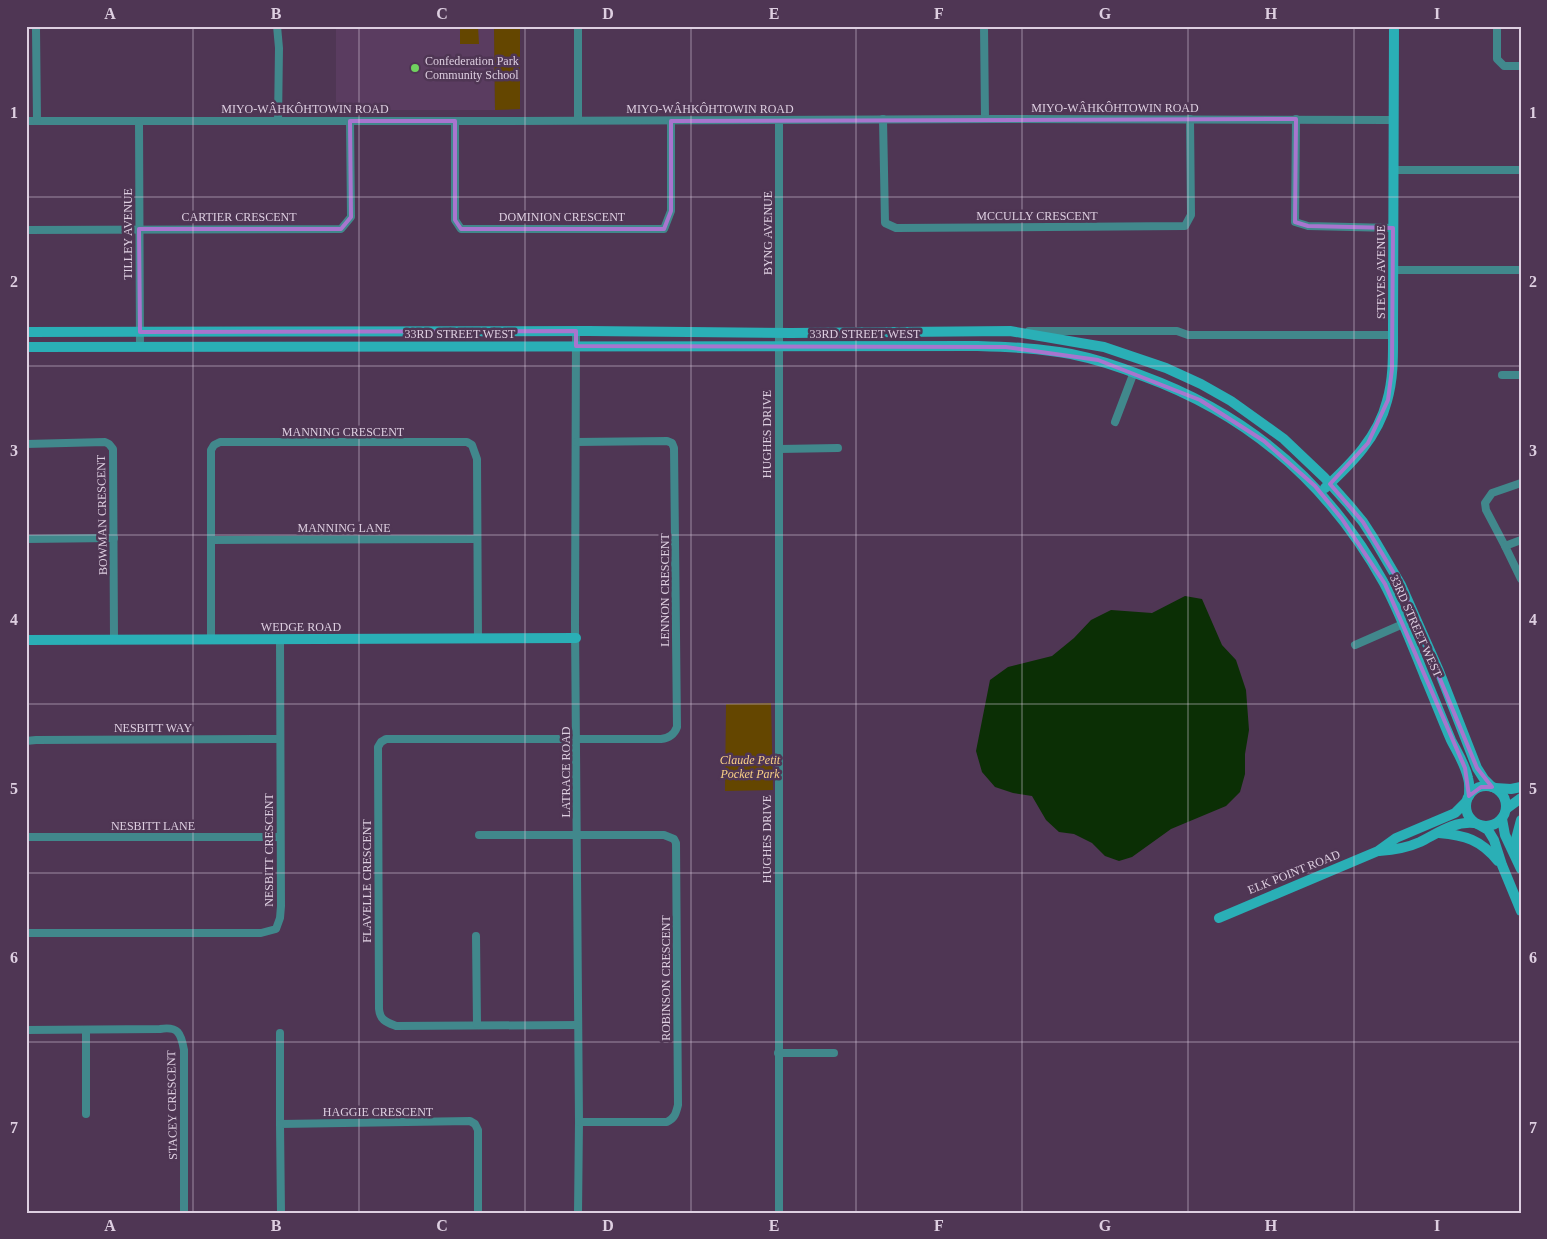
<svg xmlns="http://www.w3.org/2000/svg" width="1547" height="1239" font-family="Georgia,serif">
<rect width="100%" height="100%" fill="#4f3654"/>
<path fill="#5a3c60" d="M336,26H494L495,110H336Z"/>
<g fill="#644600">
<path d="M460,26H478L479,44H460Z"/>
<path d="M494,26H520V109L495,110Z"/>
<path d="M771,703L773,790L725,791L726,704Z"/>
</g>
<path fill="#0b2f05" d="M1185,596L1202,599L1222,645L1236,660L1246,690L1249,730L1245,754V774L1240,792L1226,806L1171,829L1132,857L1119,861L1105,856L1092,843L1074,834L1059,832L1046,820L1032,796L1013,793L995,787L982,772L976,751L990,680L1008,667L1052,656L1074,638L1091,620L1111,610L1152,613Z"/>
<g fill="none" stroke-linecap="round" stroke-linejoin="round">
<g stroke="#41888c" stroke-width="8">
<path d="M277,26L279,48L278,121"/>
<path d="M578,26V120"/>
<path d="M984,26L985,119"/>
<path d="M1497,26V59L1504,66H1521"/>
<path d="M883,119L885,223L896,228L1185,226L1191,215L1190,119"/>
<path d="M1296,119L1295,222L1308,226L1393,228"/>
<path d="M26,121H514L997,119L1393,120"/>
<path d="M37,121L36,29L37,26"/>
<path d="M455,121V220L461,229H664L671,211V121"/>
<path d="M139,122L140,347"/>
<path d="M1393,170H1521"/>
<path d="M26,230L341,229L351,217L350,121"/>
<path d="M1393,270H1521"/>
<path d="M576,331L575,625L579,1122L578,1213"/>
<path d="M1029,331H1177L1188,335H1393"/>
<path d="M1502,375H1521"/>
<path d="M1115,422L1134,372"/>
<path d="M576,442L667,441L672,443L674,448L677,727C674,735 669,738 661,739H386L381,742L378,747L379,1009C380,1020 386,1022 396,1026L578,1025"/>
<path d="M26,444L105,442L109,444L113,449L114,639"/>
<path d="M779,449L838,448"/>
<path d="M1521,483L1492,493L1485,503L1486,510L1505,546L1521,579"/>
<path d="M26,539L114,538"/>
<path d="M212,540L477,539"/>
<path d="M1505,546L1521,540"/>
<path d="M211,639V450L214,445L220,442H467L472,445L477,459L478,639"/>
<path d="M1355,645L1403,624"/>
<path d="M26,741L36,740L280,739"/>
<path d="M479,835H664L674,839L676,843L678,1105C676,1113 675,1118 667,1122H579"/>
<path d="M26,837H280"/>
<path d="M26,933H261L276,929L280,918L281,906L280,639"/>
<path d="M476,936L477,1024"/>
<path d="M26,1030L160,1029C178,1026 181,1033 184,1050V1213"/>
<path d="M86,1030V1114"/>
<path d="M280,1033V1124"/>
<path d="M778,1053H834"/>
<path d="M281,1213L280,1124L470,1121L475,1124L478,1130V1213"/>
<path d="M779,1213V120"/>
</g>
<g stroke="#2aafb6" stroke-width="10">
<path d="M26,332L588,331L791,333L1010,331L1104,347L1166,368L1201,384L1231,401L1284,439L1324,477L1349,505L1363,522L1374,539L1401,585L1439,671L1477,768L1484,779L1492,787"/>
<path d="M26,347L977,346C1008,347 1040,348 1071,354C1096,359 1120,367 1143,376C1250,415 1329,484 1384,583C1400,613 1412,645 1425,677C1434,698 1442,719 1451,740C1457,752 1465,764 1468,778C1470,784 1469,790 1469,796"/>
<path d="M1325,488C1352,463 1378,437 1387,401C1394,377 1393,352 1393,327L1394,26"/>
<path d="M26,640L576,638"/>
<circle cx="1486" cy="806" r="20"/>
<path d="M1495,788L1511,789L1521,787"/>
<path d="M1506,809L1521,798"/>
<path d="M1502,819L1505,835L1521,869"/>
<path d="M1481,826L1488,830L1494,840L1502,865L1521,911"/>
<path d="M1439,833C1465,835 1481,840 1498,861"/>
<path d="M1379,851C1394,850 1407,848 1420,842C1438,833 1454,821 1474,823"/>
<path d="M1518,856L1516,839L1521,820"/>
<path d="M1219,918L1378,851L1396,838L1455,813L1466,802"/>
</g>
</g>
<path fill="none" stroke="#a875ce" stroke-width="4" stroke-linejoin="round" d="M1296,119L1295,222L1308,226L1393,228L1392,369L1388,400L1368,443L1330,484L1363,522L1401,585L1477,768L1492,787H1481L1469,796L1465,768L1385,584L1342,519L1315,486L1264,441L1200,400L1098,360L1006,347L576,346V331L140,332L139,229H341L351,217L350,121H455V220L461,229H664L671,211V121Z"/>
<path fill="none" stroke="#decfe1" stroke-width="1" stroke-opacity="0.55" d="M193,26V1213M359,26V1213M525,26V1213M691,26V1213M856,26V1213M1022,26V1213M1188,26V1213M1354,26V1213M26,197H1521M26,366H1521M26,535H1521M26,704H1521M26,873H1521M26,1042H1521"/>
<circle fill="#70d35f" stroke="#4f3654" stroke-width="2" cx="415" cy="68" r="5"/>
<g text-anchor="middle" stroke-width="5" stroke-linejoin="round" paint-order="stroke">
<g font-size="12" fill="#decfe1" stroke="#4f3654" text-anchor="start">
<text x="425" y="65">Confederation Park<tspan x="425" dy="14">Community School</tspan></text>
</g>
<g font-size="12" fill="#decfe1" stroke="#4f3654">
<text x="1115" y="112">MIYO-WÂHKÔHTOWIN ROAD</text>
<text x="305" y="113">MIYO-WÂHKÔHTOWIN ROAD</text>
<text x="710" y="113">MIYO-WÂHKÔHTOWIN ROAD</text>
<text x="1037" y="220">MCCULLY CRESCENT</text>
<text x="239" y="221">CARTIER CRESCENT</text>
<text x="562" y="221">DOMINION CRESCENT</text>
<text transform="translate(768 233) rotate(-90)" y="4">BYNG AVENUE</text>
<text transform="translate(128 234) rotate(-90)" y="4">TILLEY AVENUE</text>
<text transform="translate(1381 272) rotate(-90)" y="4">STEVES AVENUE</text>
<text x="460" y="338">33RD STREET WEST</text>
<text x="865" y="338">33RD STREET WEST</text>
<text x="343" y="436">MANNING CRESCENT</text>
<text transform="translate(767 434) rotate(-90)" y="4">HUGHES DRIVE</text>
<text transform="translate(102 515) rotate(-91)" y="4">BOWMAN CRESCENT</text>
<text x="344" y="532">MANNING LANE</text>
<text transform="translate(665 590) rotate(-90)" y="4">LENNON CRESCENT</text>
<text transform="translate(1416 626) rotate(66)" y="4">33RD STREET WEST</text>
<text x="301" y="631">WEDGE ROAD</text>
<text x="153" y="732">NESBITT WAY</text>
<text transform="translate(566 772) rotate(-90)" y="4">LATRACE ROAD</text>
<text x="153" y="830">NESBITT LANE</text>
<text transform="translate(767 839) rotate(-90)" y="4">HUGHES DRIVE</text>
<text transform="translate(269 850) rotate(-90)" y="4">NESBITT CRESCENT</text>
<text transform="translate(1294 872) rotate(-22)" y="4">ELK POINT ROAD</text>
<text transform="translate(367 881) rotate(-90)" y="4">FLAVELLE CRESCENT</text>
<text transform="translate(666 978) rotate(-90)" y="4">ROBINSON CRESCENT</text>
<text transform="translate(172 1105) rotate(-91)" y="4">STACEY CRESCENT</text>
<text x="378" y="1116">HAGGIE CRESCENT</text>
</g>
<g font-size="12" font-style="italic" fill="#fad086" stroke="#4f3654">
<text x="750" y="764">Claude Petit<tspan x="750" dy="14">Pocket Park</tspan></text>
</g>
</g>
<rect width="1547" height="1239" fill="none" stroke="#4f3654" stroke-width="55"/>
<rect x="28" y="28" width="1492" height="1184" fill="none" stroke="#decfe1" stroke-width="2"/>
<g font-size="16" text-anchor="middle" font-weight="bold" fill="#decfe1">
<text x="110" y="19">A</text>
<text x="276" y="19">B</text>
<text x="442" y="19">C</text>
<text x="608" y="19">D</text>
<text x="774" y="19">E</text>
<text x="939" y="19">F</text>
<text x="1105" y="19">G</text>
<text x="1271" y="19">H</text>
<text x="1437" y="19">I</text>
<text x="14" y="118">1</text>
<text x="1533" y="118">1</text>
<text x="14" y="287">2</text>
<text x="1533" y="287">2</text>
<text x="14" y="456">3</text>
<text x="1533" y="456">3</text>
<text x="14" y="625">4</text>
<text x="1533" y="625">4</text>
<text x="14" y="794">5</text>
<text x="1533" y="794">5</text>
<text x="14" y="963">6</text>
<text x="1533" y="963">6</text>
<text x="14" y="1133">7</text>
<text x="1533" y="1133">7</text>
<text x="110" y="1231">A</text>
<text x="276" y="1231">B</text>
<text x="442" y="1231">C</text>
<text x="608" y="1231">D</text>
<text x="774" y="1231">E</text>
<text x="939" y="1231">F</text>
<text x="1105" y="1231">G</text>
<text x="1271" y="1231">H</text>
<text x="1437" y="1231">I</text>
</g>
</svg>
